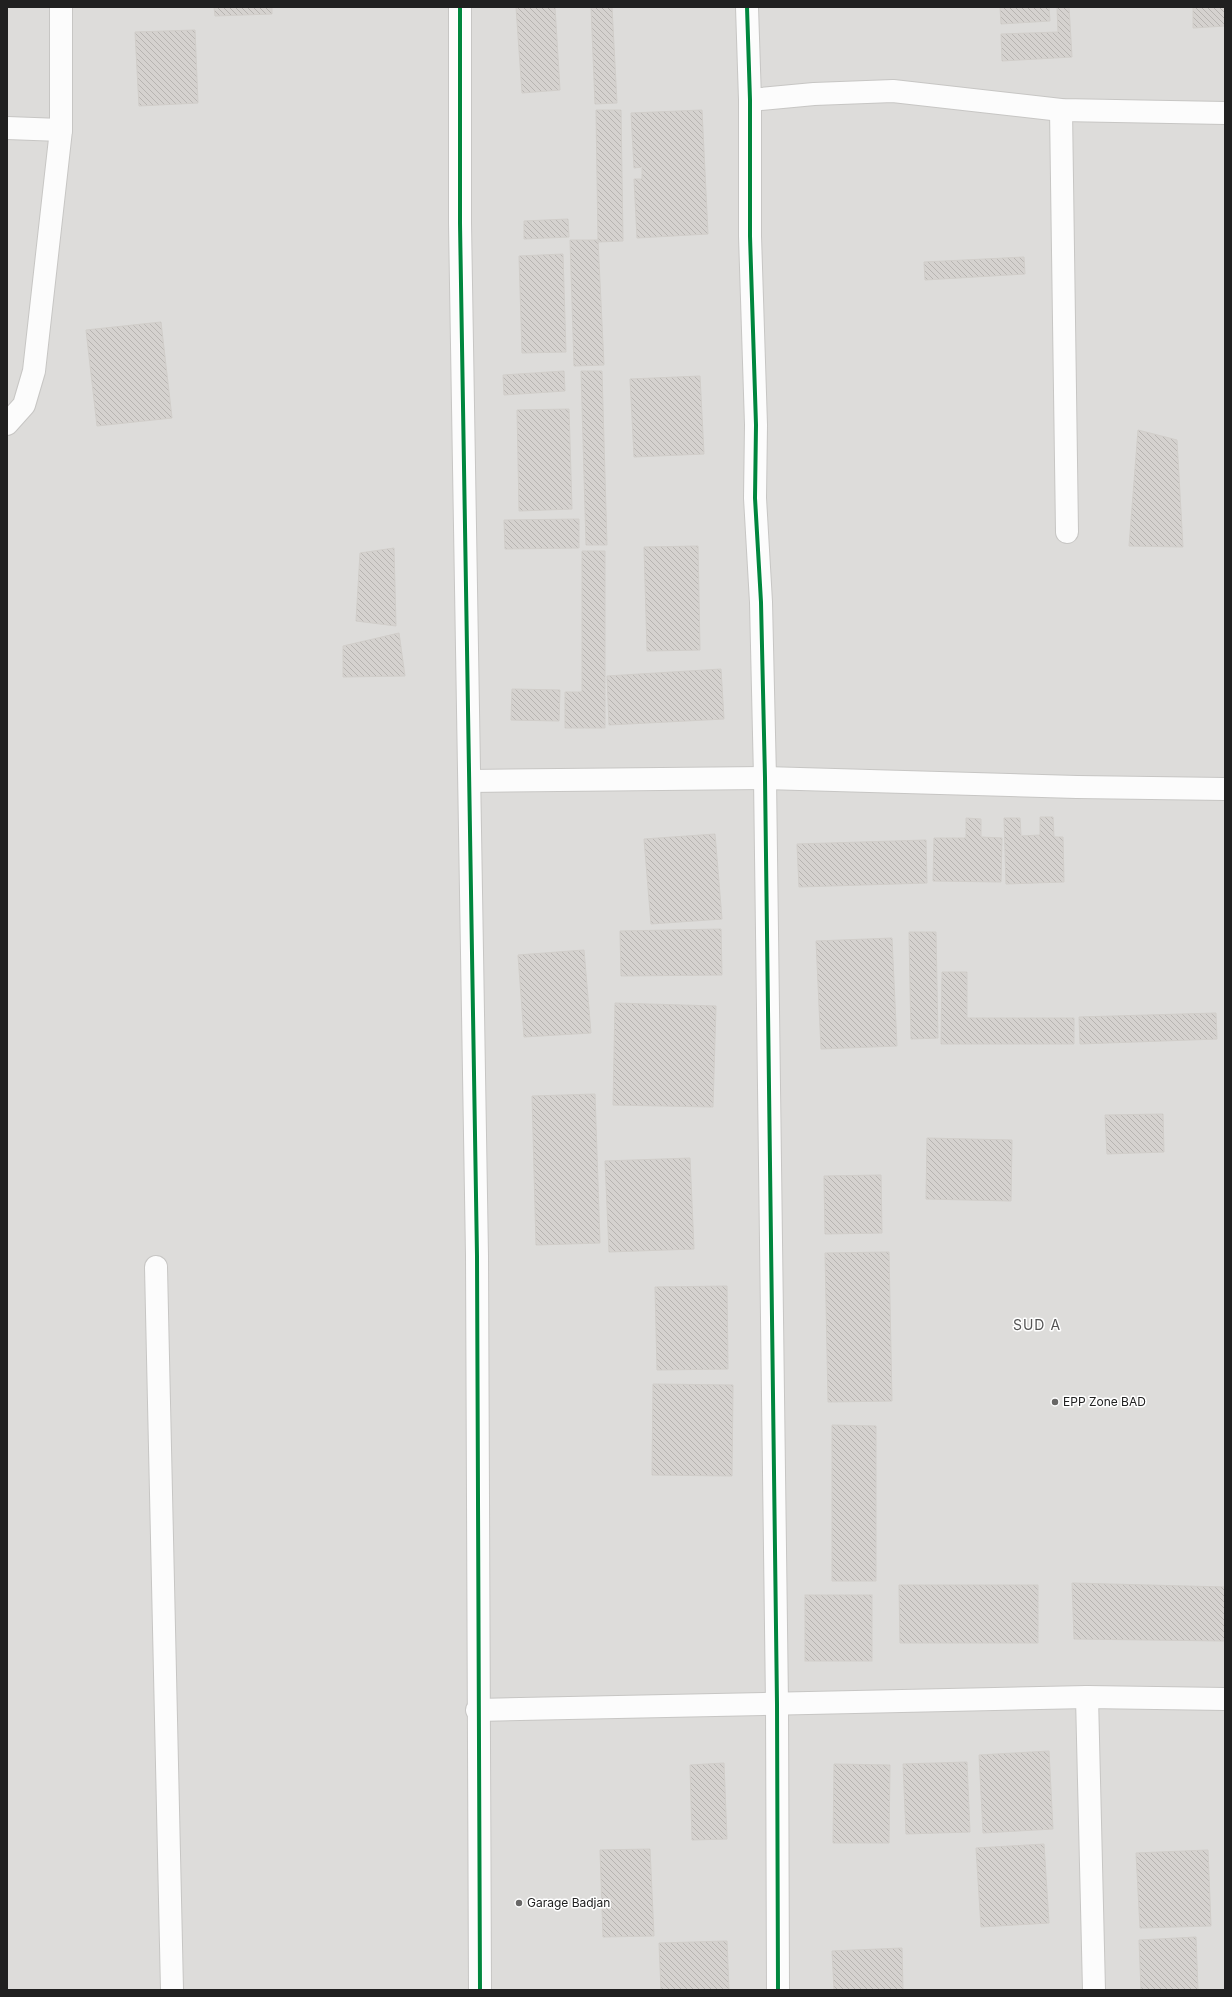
<svg xmlns="http://www.w3.org/2000/svg" width="1232" height="1997" font-family="Inter,sans-serif">
<defs>
<pattern id="building-back-hatch" width="6" height="6" patternUnits="userSpaceOnUse"><rect width="6" height="6" fill="#d5d2cf"/><path d="M-1 5l2 2M0 0l6 6M5-1l2 2" fill="none" stroke="#b7b4b1"/></pattern>
</defs>
<rect width="100%" height="100%" fill="#eeece8"/>
<rect fill="#dddcda" x="7" y="7" width="1218" height="1983"/>
<g fill="url(#building-back-hatch)" stroke="#d1ceca">
<path d="M214,7H272V14L215,16Z"/>
<path d="M516,7H555L560,90L522,93Z"/>
<path d="M591,7H612L617,103L595,104Z"/>
<path d="M1000,7H1049L1050,21L1001,24Z"/>
<path d="M1057,7H1069L1072,57L1002,61L1001,34L1058,32Z"/>
<path d="M1193,7H1225V26L1193,28Z"/>
<path d="M195,30L198,103L139,106L135,32Z"/>
<path d="M596,110H621L623,241L598,242Z"/>
<path d="M702,110L708,234L637,238L634,179H642V167L634,168L631,113Z"/>
<path d="M568,219L569,237L524,239V221Z"/>
<path d="M570,240H598L604,365L574,366Z"/>
<path d="M563,254L566,352L522,353L519,256Z"/>
<path d="M1024,257L1025,274L925,280L924,262Z"/>
<path d="M161,322L172,418L97,426L86,330Z"/>
<path d="M564,371L565,391L504,395L503,375Z"/>
<path d="M581,371H602L607,545H586Z"/>
<path d="M700,376L704,454L634,457L630,379Z"/>
<path d="M569,409L572,509L519,511L517,410Z"/>
<path d="M1138,430L1177,440L1183,547L1129,546Z"/>
<path d="M579,519V548L505,549L504,520Z"/>
<path d="M698,546L700,650L647,651L644,547Z"/>
<path d="M394,548L396,626L356,621L360,553Z"/>
<path d="M582,551H605V728H565V692H582Z"/>
<path d="M399,633L405,676L343,677V646Z"/>
<path d="M721,669L724,719L609,725L607,676Z"/>
<path d="M512,689L560,690L559,721L511,720Z"/>
<path d="M1040,817H1053L1054,837H1063L1064,882L1006,884L1004,818H1020L1021,836L1040,835Z"/>
<path d="M966,818L981,819V837L1002,838L1001,882L933,881L934,838H966Z"/>
<path d="M715,834L722,919L651,924L644,839Z"/>
<path d="M926,840L927,883L799,887L797,844Z"/>
<path d="M721,929L722,975L621,976L620,931Z"/>
<path d="M909,932H936L938,1038L911,1039Z"/>
<path d="M892,938L897,1046L821,1049L816,941Z"/>
<path d="M584,950L591,1033L524,1037L518,955Z"/>
<path d="M942,972H967V1018H1074V1044H941Z"/>
<path d="M615,1003L716,1006L713,1107L613,1105Z"/>
<path d="M1216,1013L1217,1039L1080,1044L1079,1017Z"/>
<path d="M595,1094L600,1243L536,1245L532,1096Z"/>
<path d="M1163,1114L1164,1152L1107,1154L1105,1115Z"/>
<path d="M927,1138L1012,1140L1011,1201L926,1199Z"/>
<path d="M690,1158L694,1249L609,1252L605,1161Z"/>
<path d="M881,1175L882,1233L825,1234L824,1176Z"/>
<path d="M889,1252L892,1401L828,1402L825,1253Z"/>
<path d="M727,1286L728,1369L657,1370L655,1287Z"/>
<path d="M653,1384L733,1385L732,1476L652,1475Z"/>
<path d="M832,1425L876,1426V1581H832Z"/>
<path d="M1072,1583L1225,1587V1641L1074,1639Z"/>
<path d="M899,1585H1038V1643H900Z"/>
<rect x="805" y="1595" width="67" height="66"/>
<path d="M1049,1751L1053,1829L983,1833L979,1755Z"/>
<path d="M967,1762L970,1832L906,1834L903,1764Z"/>
<path d="M724,1763L727,1839L692,1840L690,1765Z"/>
<path d="M834,1764L890,1765L889,1843H833Z"/>
<path d="M1044,1844L1049,1923L981,1927L976,1848Z"/>
<path d="M650,1849L654,1936L603,1937L600,1850Z"/>
<path d="M1208,1850L1211,1926L1140,1928L1136,1853Z"/>
<path d="M1196,1937L1198,1990H1141L1139,1940Z"/>
<path d="M727,1941L729,1990H661L659,1943Z"/>
<path d="M902,1948L903,1990H834L832,1951Z"/>
</g>
<g fill="none" stroke-linecap="round" stroke-linejoin="round">
<defs>
<g id="minor">
<path d="M460,7V223L477,1256L480,1990"/>
<path d="M747,7L750,100V236L756,425L755,498L761,602L765,778L777,1704L778,1990"/>
<path d="M750,100L814,94L893,91L1061,110L1225,113"/>
<path d="M1061,110L1067,532"/>
<path d="M7,128L61,130"/>
<path d="M7,424L24,405L34,371L61,130V7"/>
<path d="M470,781L765,778L1077,787L1225,789"/>
<path d="M156,1267L172,1990"/>
<path d="M1087,1697L1094,1990"/>
<path d="M477,1710L1087,1697L1225,1699"/>
</g>
</defs>
<use href="#minor" stroke="#c7c6c4" stroke-width="24"/>
<use href="#minor" stroke="#fcfcfc" stroke-width="22"/>
<defs>
<g id="cycleway">
<path d="M460,7V223L477,1256L480,1990"/>
<path d="M747,7L750,100V236L756,425L755,498L761,602L765,778L777,1704L778,1990"/>
</g>
</defs>
<use href="#cycleway" stroke="#fff" stroke-width="6"/>
<use href="#cycleway" stroke="#00873e" stroke-width="4"/>
</g>
<g fill="#686766" stroke="#fff" stroke-width="1.5">
<circle cx="1055" cy="1402" r="4"/>
<circle cx="519" cy="1903" r="4"/>
</g>
<g text-anchor="middle" stroke-width="3" stroke-linejoin="round" paint-order="stroke">
<g font-size="12" fill="#202020" stroke="#fff" text-anchor="start">
<text x="1063" y="1406">EPP Zone BAD</text>
<text x="527" y="1907">Garage Badjan</text>
</g>
<g font-size="14" letter-spacing="1" fill="#535353" stroke="#fff">
<text x="1037" y="1330">SUD A</text>
</g>
</g>
<rect width="1232" height="1997" fill="none" stroke="#202020" stroke-width="16"/>
</svg>
